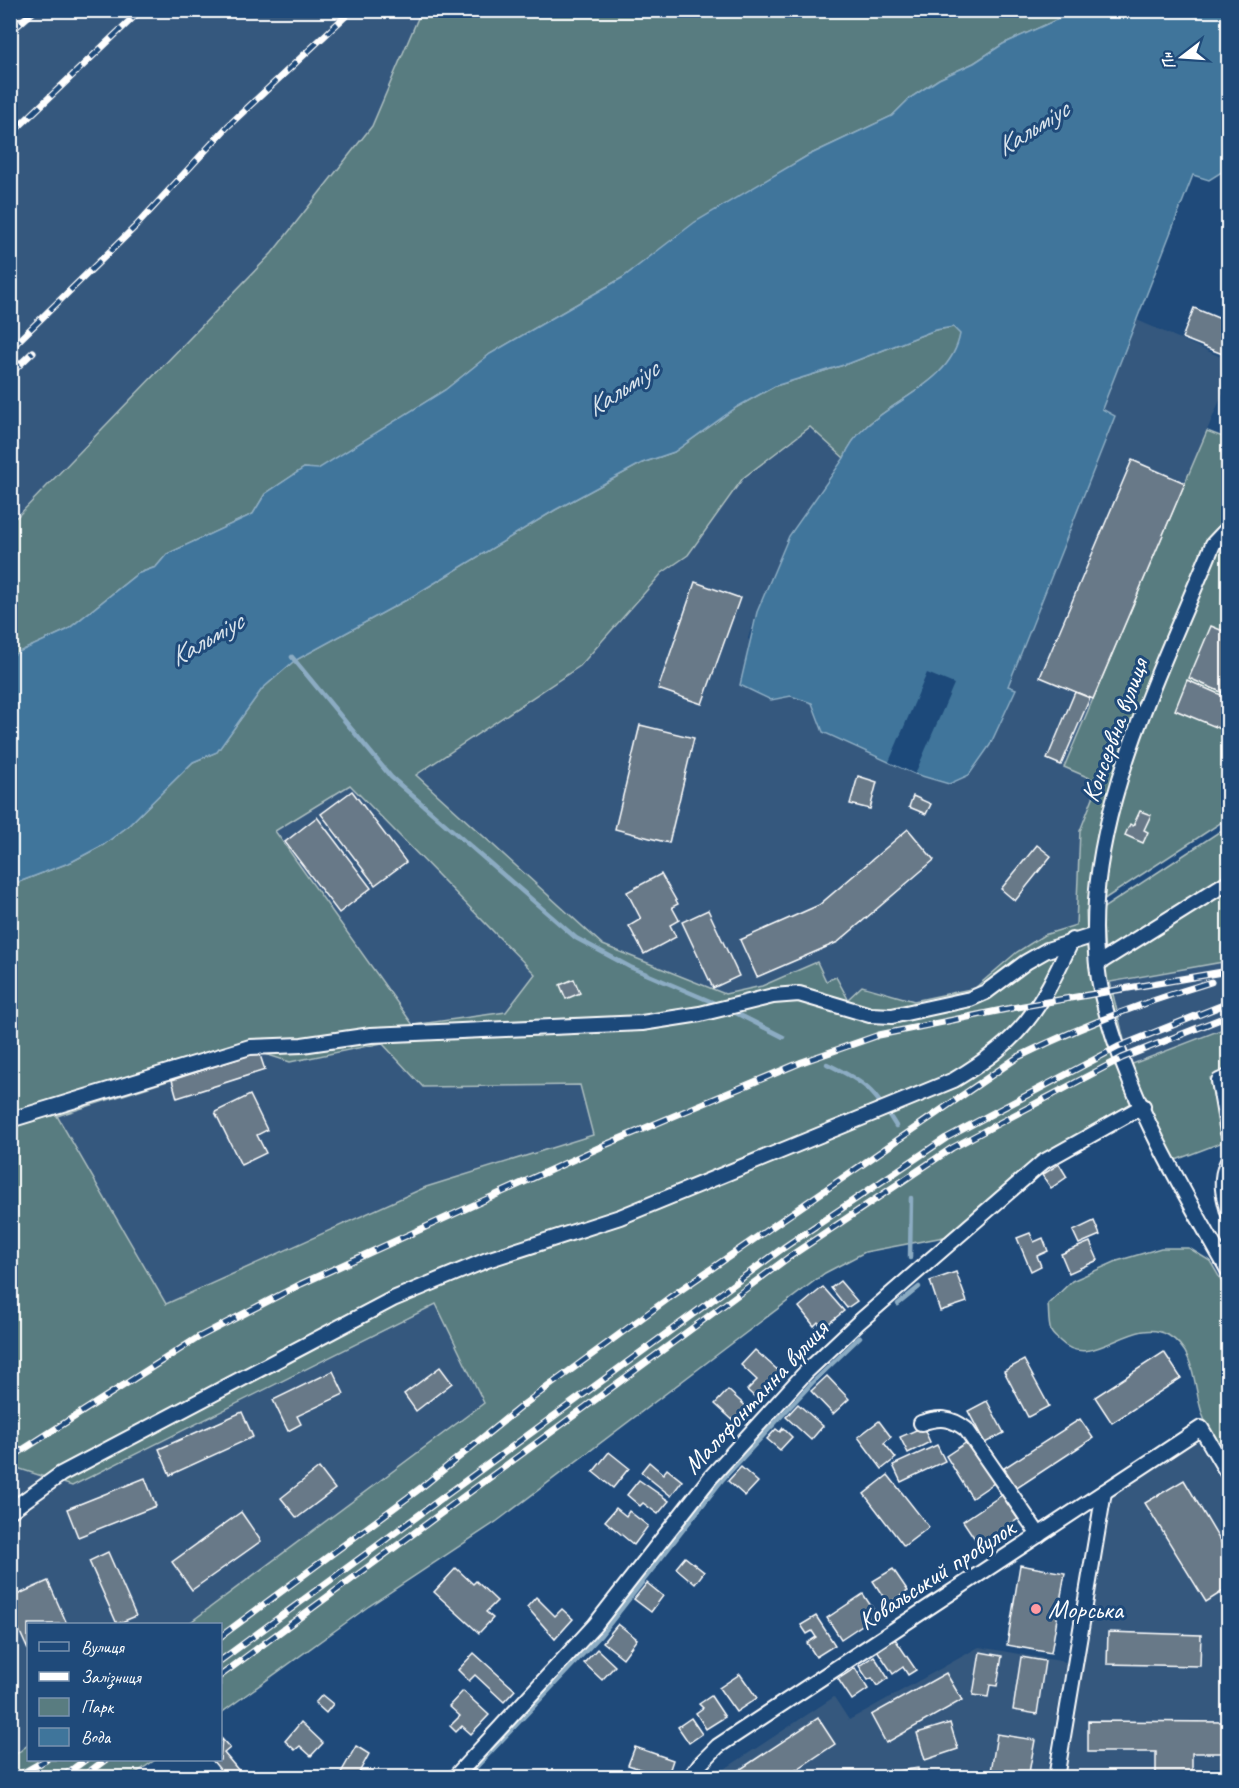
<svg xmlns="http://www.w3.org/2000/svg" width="1239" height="1788" font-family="Caveat,sans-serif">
<rect width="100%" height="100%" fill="#1f4a7a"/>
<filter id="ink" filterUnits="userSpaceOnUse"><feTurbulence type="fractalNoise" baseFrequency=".0167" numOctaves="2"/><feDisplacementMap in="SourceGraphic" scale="12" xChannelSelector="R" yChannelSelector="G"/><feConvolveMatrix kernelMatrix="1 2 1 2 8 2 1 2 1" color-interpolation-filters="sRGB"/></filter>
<g filter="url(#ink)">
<g fill="#35587e">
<path d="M11,11H421L372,126L272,253L18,516L11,520Z"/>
<path d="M1137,320L1228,360V381L1064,767L1099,782L1080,831L1076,925L1044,935L1017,952L975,988L914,1001L862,986L848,999L826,981L817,962L762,986L725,994L603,945L415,775L580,666L662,573L688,555L743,478L810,426L844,458L789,536L757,612L748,638L771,700L791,696L813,703L823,732L915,774L949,784L1016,689L1008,687L1115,416L1102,409Z"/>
<path d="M350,785L535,974L506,1012L413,1025L275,831Z"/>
<path d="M1228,961V1027L1130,1065L1110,982Z"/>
<path d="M382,1043L423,1087L580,1085L593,1135L426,1187L166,1304L57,1116L259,1052L290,1062Z"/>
<path d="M436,1304L484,1403L188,1624H28V1745L11,1758V1466L72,1486Z"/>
<path d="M1197,1440L1228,1493V1777L1064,1778L1113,1495Z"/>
<path d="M979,1647L1066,1662L1046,1777L711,1778L834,1697L849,1720Z"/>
</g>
<g fill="#597c80" stroke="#acbec0" stroke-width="1.5" fill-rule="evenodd">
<path d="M421,11H1076L1003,44L974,63L939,79L910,98L892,116L807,156L753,189L622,278L490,354L445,390L318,470L304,468L265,494L253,514L167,554L156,567L137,574L67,630L11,656V520L18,516L272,253L372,126Z"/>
<path d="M954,327L961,334C949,395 864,403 844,458L810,427L743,478L688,555L662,573L580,666L416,775L603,945L725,994L762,986L817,962L826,981L836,977L848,999L862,986L914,1001L975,988L1017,952L1044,935L1076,925L1080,831L1099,782L1064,767L1207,431L1228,439V517L1225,521L1228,528V818L1086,911L1088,958L1108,961L1228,884V961L1110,982L1130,1065L1228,1027V1069L1210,1078L1223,1142L1173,1161L1133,1103L1040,1155L949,1236L865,1252L825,1273L496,1522L369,1606L221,1713L220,1624H188L484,1403L436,1304L72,1486L11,1466V885L71,862L103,845L127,827L193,762L217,752L262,689L294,661L408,599L555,510L642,463L674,452L737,407L775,386L850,363L935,330ZM350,785L535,974L506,1012L413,1025L275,831ZM382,1043L423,1087L580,1085L593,1135L426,1187L166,1304L57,1116L259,1052L290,1062Z"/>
<path d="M1228,826V875L1105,954L1102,909Z"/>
<path d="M1161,1248H1189L1210,1261L1228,1292V1461C1221,1448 1211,1435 1205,1421C1192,1392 1199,1353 1168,1335C1132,1314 1092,1373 1060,1341C1057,1338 1052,1335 1051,1331C1048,1324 1049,1312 1048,1304L1072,1281L1117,1261Z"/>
<path d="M28,1745V1760H155L130,1777H11V1758Z"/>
</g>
<path fill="#3f759b" stroke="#8cacc3" stroke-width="1.5" d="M1076,11H1228V168L1209,180L1193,175L1102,409L1115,416L1008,686L1016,689L990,745L969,775L949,784L915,774L823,732L812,703L791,696L771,700L740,685L757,612L789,536L844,458C864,403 949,395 960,334L953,327L935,330L850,363L775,386L737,407L674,452L642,463L555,510L408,599L294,661L262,689L217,752L193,762L127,827L103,845L71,862L11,885L10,656L67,630L137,574L156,567L167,554L253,514L265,494L304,468L318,469L445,390L490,354L622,278L695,222L807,156L892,116L910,98L939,79L974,63L1003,44Z"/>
<path fill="#1f4a7a" d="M927,673L954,684L915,774L889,762Z"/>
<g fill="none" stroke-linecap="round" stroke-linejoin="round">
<g stroke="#8cacc3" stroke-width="4.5">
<path d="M292,657L391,777L576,938L630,967L719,1005"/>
<path d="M732,1011L783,1037"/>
<path d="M827,1064C865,1082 874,1090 896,1126"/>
<path d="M910,1258L911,1198"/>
<path d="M898,1304L919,1287"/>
<path d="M466,1778L600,1636L722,1480L812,1383L860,1337"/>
</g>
</g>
<g fill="#677988" stroke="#fff" stroke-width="1.5">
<path d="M1194,308L1228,322V346L1225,355L1182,338Z"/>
<path d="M1132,460L1185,483L1093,699L1040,677Z"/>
<path d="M695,582L740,598L702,704L658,689Z"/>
<path d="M1211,626L1228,633V695L1189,678Z"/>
<path d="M1187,680L1228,698V732L1175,710Z"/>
<path d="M1075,692L1090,698L1061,765L1047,759Z"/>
<path d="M640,725L694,738L669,843L615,829Z"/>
<path d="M858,776L877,782L870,809L850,804Z"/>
<path d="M352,791L406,862L375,885L321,814Z"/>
<path d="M913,796L931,804L926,814L909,807Z"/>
<path d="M1140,811L1151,815L1144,830L1148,832L1143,843L1125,835L1130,824L1133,826Z"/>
<path d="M317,817L371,888L339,913L285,842Z"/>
<path d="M908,829L934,860L838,942L757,977L740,940L819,905Z"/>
<path d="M1037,845L1051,856L1015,901L1001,889Z"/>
<path d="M661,874L678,904L672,907L679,920L670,925L676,937L644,954L629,926L641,919L627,892Z"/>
<path d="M708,910L739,976L713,988L682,922Z"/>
<path d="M574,979L580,993L566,999L560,985Z"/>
<path d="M259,1052L265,1070L177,1098L172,1080Z"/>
<path d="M250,1095L267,1130L257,1135L266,1153L241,1165L215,1112Z"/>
<path d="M1059,1164L1067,1177L1051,1188L1042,1175Z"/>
<path d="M1094,1221L1100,1235L1079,1244L1073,1231Z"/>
<path d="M1030,1233L1034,1242L1043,1238L1048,1251L1037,1256L1041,1266L1031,1271L1017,1238Z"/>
<path d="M1090,1242L1098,1260L1069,1273L1061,1254Z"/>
<path d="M956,1272L967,1302L940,1311L930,1281Z"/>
<path d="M840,1281L857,1301L847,1308L831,1288Z"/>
<path d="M823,1287L844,1311L823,1328L818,1322L814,1326L799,1307Z"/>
<path d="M755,1350L781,1373L757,1399L747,1390L757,1380L741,1365Z"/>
<path d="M1164,1352L1181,1378L1112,1423L1095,1397Z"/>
<path d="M1024,1360L1049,1406L1028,1417L1004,1371Z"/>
<path d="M440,1367L452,1383L416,1411L404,1394Z"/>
<path d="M333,1371L344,1394L297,1416L301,1424L288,1431L273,1400Z"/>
<path d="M827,1376L849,1399L833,1414L811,1391Z"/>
<path d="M728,1390L750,1410L737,1424L715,1404Z"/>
<path d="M987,1401L1004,1433L985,1443L968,1411Z"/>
<path d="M798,1404L823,1426L811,1440L786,1417Z"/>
<path d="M242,1412L253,1437L170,1475L159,1449Z"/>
<path d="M1080,1419L1093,1438L1017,1488L1004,1468Z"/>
<path d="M879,1421L891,1437L884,1443L896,1458L882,1469L858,1437Z"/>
<path d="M923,1427L930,1442L908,1453L900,1437Z"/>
<path d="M783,1428L792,1437L780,1450L767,1439L776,1429L780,1432Z"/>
<path d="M967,1442L994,1483L972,1498L946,1456Z"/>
<path d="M937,1445L945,1461L901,1482L893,1465Z"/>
<path d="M609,1452L629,1468L613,1488L593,1472Z"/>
<path d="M649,1462L663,1474L667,1469L682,1481L671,1496L641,1472Z"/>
<path d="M741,1467L758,1482L745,1496L728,1481Z"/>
<path d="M319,1468L335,1489L297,1518L281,1498Z"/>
<path d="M888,1475L929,1527L904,1546L864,1494Z"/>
<path d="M145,1478L156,1506L78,1537L67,1509Z"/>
<path d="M639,1480L669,1501L658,1514L643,1503L640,1506L627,1495Z"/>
<path d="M1184,1480L1228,1554V1588L1206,1602L1145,1503Z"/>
<path d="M1002,1495L1018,1519L979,1545L963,1521Z"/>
<path d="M616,1508L626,1516L629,1511L648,1526L634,1545L605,1521Z"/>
<path d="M241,1512L261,1541L192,1590L172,1562Z"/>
<path d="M108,1552L136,1616L117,1624L89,1561Z"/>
<path d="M685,1557L704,1572L695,1584L676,1568Z"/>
<path d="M1020,1565L1065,1573L1051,1653L1007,1645Z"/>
<path d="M456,1568L473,1584L476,1581L497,1601L486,1612L493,1618L479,1633L434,1592Z"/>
<path d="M893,1569L908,1591L888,1604L873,1581Z"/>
<path d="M48,1581L67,1624H28V1650L10,1610V1598Z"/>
<path d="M647,1583L663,1596L651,1612L634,1599Z"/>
<path d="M863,1594L877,1615L841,1639L827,1618Z"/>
<path d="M536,1597L555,1616L562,1609L573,1619L555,1639L527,1607Z"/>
<path d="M816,1616L835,1645L816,1657L807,1643L816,1637L812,1631L807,1634L801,1625Z"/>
<path d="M618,1624L637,1639L623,1658L603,1642Z"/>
<path d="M1108,1632L1201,1635L1200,1666L1107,1664Z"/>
<path d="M895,1639L916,1670L908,1675L903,1667L893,1674L877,1650Z"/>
<path d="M597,1649L615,1666L602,1680L584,1663Z"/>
<path d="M980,1652L1002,1656L997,1686L990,1685L988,1697L973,1695Z"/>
<path d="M474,1653L515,1690L504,1702L475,1675L469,1681L458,1670Z"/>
<path d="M874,1656L888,1678L877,1686L872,1678L868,1680L859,1666Z"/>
<path d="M1021,1657L1045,1661L1037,1714L1013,1710Z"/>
<path d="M855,1668L868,1689L852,1700L838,1679Z"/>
<path d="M946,1673L962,1700L886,1743L871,1715Z"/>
<path d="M740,1674L757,1698L736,1712L719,1688Z"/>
<path d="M463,1691L489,1715L471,1734L462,1726L456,1732L450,1726L460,1716L449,1706Z"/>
<path d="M322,1695L333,1704L326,1713L315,1703Z"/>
<path d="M711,1696L725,1717L706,1729L696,1713L703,1708L699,1704Z"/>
<path d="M691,1718L702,1734L689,1743L678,1727Z"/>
<path d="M818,1718L835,1744L784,1778H727Z"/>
<path d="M1088,1721L1228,1722V1753H1192V1778H1156V1752H1088Z"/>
<path d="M301,1722L323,1743L311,1756L300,1746L295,1750L285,1741Z"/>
<path d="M950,1723L958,1749L925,1760L917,1733Z"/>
<path d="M997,1734L1035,1740L1028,1778H990Z"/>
<path d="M222,1739L230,1748L224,1753L245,1778H227L212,1760H220Z"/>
<path d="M356,1746L369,1754L356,1778H338Z"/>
<path d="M635,1747L673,1760L667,1778L628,1765Z"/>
<path d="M918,1768L919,1778H900L899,1771Z"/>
</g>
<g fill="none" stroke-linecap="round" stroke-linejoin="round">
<defs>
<g id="minor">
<path d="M1228,528L1213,544C1158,679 1069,847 1102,995C1125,1093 1179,1184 1228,1270"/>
<path d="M1097,964L1228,882"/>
<path d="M1228,1077L1219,1081L1228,1133"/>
<path d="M10,1120L250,1047L302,1045L371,1035L642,1023L700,1014L773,996L799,994L870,1015L892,1016L970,999L986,992L1026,962L1047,950L1095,935"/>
<path d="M1228,1161C1219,1179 1223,1194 1228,1212"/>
<path d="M921,1423C939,1417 950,1417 966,1429L1039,1535"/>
<path d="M10,1511L61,1474L393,1299L487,1260L620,1217L954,1080C1024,1038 1038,1012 1072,940"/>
<path d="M454,1778L595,1625L710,1478L805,1373L859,1322L1043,1162L1143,1106"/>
<path d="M690,1778L700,1764L718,1746L1201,1428L1228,1474"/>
<path d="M1056,1778L1104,1492"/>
</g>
</defs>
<use href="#minor" stroke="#fff" stroke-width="18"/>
<use href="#minor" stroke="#1f4a7a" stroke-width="14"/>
<defs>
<g id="rail">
<path d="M10,32L35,10"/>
<path d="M10,135L141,10"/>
<path d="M10,349L136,226L228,126L352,10"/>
<path d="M10,374L33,352"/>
<path d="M10,1458L199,1337L301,1284L605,1145L802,1062L879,1035L1012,1008L1228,971"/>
<path d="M220,1637L422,1487L523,1405L669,1298L1018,1057C1081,1026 1144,1002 1211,982"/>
<path d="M220,1661L783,1248L946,1138L1118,1047L1228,1003"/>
<path d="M220,1676L789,1257L952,1148L1122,1058L1228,1016"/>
<path d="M14,1778L46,1760"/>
<path d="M61,1778L85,1760"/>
<path d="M81,1778L105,1760"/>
</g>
</defs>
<use href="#rail" stroke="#fff" stroke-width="7"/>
<use href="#rail" stroke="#1f4a7a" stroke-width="4.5" stroke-dasharray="14" stroke-linecap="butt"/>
</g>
</g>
<circle fill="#ff9aa2" stroke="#1f4a7a" stroke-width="2" cx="1036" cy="1609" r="6"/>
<g text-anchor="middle" stroke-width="6" stroke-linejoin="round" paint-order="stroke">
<g font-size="26" fill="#fff" stroke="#1f4a7a">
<text transform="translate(1114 730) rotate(-70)" y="9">Консервна вулиця</text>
<text transform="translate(755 1397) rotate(-47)" y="9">Малофонтанна вулиця</text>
<text transform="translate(936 1574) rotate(-33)" y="9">Ковальський провулок</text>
</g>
<g font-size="26" fill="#fff" stroke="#1f4a7a" text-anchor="start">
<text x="1048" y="1618">Морська</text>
</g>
<g font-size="27" font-style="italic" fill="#d9e3eb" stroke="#1f4a7a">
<text transform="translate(1032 128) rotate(-32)" y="9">Кальміус</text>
<text transform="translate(622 388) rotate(-33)" y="9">Кальміус</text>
<text transform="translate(206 639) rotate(-30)" y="9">Кальміус</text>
</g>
</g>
<rect width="1239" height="1788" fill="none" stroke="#1f4a7a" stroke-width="36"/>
<rect x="18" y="18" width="1203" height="1752" fill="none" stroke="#fff" stroke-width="2" filter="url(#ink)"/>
<rect x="27" y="1623" width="195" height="138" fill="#1f4a7a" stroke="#7992af" stroke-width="1.5"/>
<rect x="39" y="1642" width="30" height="9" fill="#1f4a7a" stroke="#7992af" stroke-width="1.5"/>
<text x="81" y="1653" font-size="18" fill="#ffffff">Вулиця</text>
<rect x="39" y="1672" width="30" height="9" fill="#ffffff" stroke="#7992af" stroke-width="1.5"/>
<text x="81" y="1683" font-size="18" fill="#ffffff">Залізниця</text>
<rect x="39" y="1698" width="30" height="18" fill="#597c80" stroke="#7992af" stroke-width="1.5"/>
<text x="81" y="1713" font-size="18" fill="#ffffff">Парк</text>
<rect x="39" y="1728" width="30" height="18" fill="#3f759b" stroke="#7992af" stroke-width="1.5"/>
<text x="81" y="1743" font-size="18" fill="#ffffff">Вода</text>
<g transform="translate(1182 57) rotate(253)" stroke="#1f4a7a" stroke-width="4.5" paint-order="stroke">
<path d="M0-4.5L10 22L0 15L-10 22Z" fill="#ffffff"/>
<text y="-9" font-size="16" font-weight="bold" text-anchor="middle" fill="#ffffff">Пн</text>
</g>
</svg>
